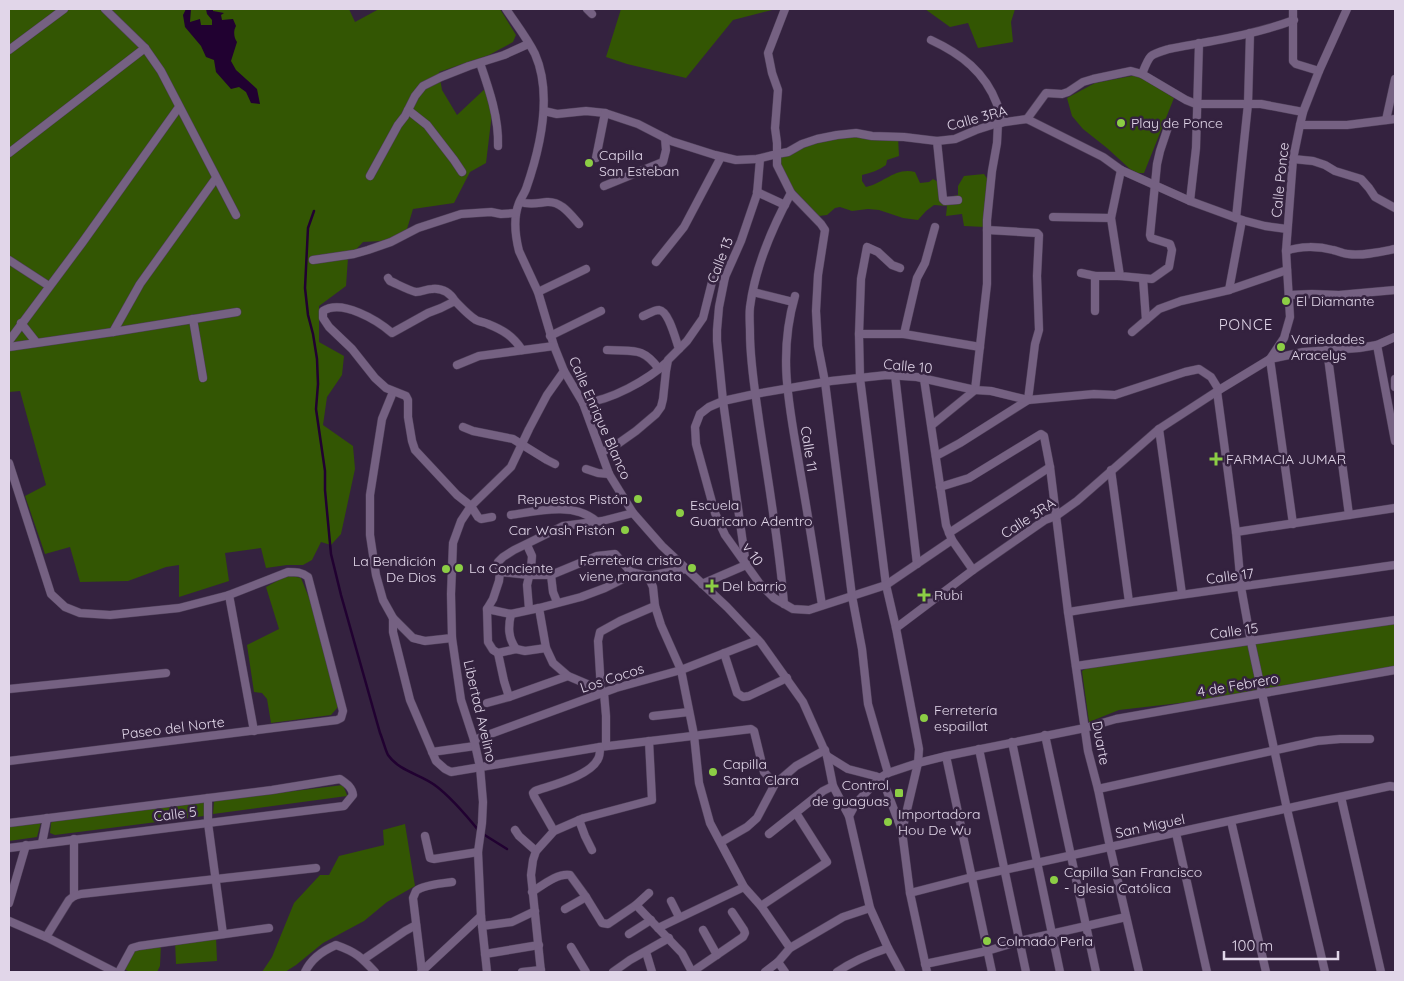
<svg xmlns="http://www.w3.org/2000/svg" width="1404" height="981" font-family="Quicksand,sans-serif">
<rect width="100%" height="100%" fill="#34223f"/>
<g fill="#335603">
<path d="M9,9H349L355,22L379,9H500L516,35L513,42L489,55L439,72L442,90L457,115L489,85L493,105L486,163L470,172L454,203L413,209L407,229L398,240L363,242L348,258L346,286L319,306V342L344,356L342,375L327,397L323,425L353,446L355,469L341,534L331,545L321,542L312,560L303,565H287L266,568L261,548L225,553L229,581L179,597V565L166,567L128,581L80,582L70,547L45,554L25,496L46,485L20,391L9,392V357L10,348L9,349Z"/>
<path d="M621,9H776L733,20L686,78L627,64L606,57Z"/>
<path d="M925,9H1015L1011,22L1013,42L978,48L968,23L950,27Z"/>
<path d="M1137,75L1174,98L1144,173H1138L1130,169L1107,148L1083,129L1072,116L1067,98L1095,83Z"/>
<path d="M837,135L898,137L899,156L887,160L886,165C879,170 871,173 862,175V181L866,187C883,184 895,167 915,172L920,183L929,182L933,179L940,183L944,198L958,195V186L964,176L984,174L988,180L985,227L964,226L962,214L946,216L947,206L934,205L926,211L918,220L903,218L879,210L868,209L852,211L840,207L835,208L827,215L819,216L789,185L778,158L790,151L801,149Z"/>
<path d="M288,575L301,578L316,615L338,707L331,715L271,723L267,699L262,693L254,692L247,645L279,629L266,587Z"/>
<path d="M1395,620V670L1261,691L1251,642Z"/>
<path d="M1247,642L1258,694L1119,710L1089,722L1082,671L1094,664Z"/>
<path d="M343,785L349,800L347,796L213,814L214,801Z"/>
<path d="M204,798V816L55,835L50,833L51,823L54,820Z"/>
<path d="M41,822L37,837L9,841V826Z"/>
<path d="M405,824L415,886L387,902L364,921L323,943L296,965L285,972H262L272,957L294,903L320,875H329L339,856L384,845L383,830Z"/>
<path d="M216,937L217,961L176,964L175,941Z"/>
<path d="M161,944L160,966L157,972H131L123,969L133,948Z"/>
</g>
<path fill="#210131" d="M186,9H191L190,22L200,19L201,25H212V20L207,14L206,9H213V11L224,13L221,15L222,20L233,19L236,26C233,31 234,38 237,42L231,61L236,70L257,89L260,104L251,103L246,92L239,87L231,89L216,72L214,60L206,57L201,46L185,27L183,15Z"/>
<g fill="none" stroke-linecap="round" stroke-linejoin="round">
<g stroke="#210131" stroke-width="2.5">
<path d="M314,211L308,228L305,288L308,315L313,334L317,359L318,384L316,409L325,471V490L331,554L341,595L380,733C383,740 385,749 388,755C400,772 421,774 436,786C452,798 466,815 479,831"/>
<path d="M483,834L507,849"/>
</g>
<defs>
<g id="minor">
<path d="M105,9L145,48L161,71L236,215"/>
<path d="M506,9C516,24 527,38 535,54C553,95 540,149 526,189C524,194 521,198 519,203C513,218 515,235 519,251L538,292L554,346L564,371L583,403L609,474L633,513L662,546L727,607L761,643L803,702L827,756L848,769L875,776L880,778"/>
<path d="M587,9L592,14"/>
<path d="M1293,9V61L1296,64L1319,71"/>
<path d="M931,40C961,54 985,72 997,104C999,110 1000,116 1001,123"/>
<path d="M9,50L64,9"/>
<path d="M480,63C489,89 499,118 498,146"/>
<path d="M1142,74C1150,54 1149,55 1169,49C1211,41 1254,35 1294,20"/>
<path d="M408,110L427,125L454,160L462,172"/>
<path d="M544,111L557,114L586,111L605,113L638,124L671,141L715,155L736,160L757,159L777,154V143L775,128L778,90L772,73L768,53L785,9"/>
<path d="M1027,119L1046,93L1062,94L1068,92L1083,82L1093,79L1131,71L1142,74L1186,100L1196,104H1261L1303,112"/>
<path d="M1386,120L1395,79"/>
<path d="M1300,125H1347L1395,119"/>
<path d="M937,141L943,199L945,201L958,200"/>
<path d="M9,153L145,48"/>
<path d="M596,158L605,113"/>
<path d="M1293,159L1313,161L1325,165L1335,171L1361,179L1369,188L1375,197L1395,208"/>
<path d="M1121,170L1111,218L1120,276L1152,279L1169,267L1172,250L1170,244L1151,238L1150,235L1157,164L1160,151L1169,124"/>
<path d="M370,176L398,125L405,116L415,96L423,86L441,77L469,66L504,55L526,45L528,43"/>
<path d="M604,186L663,162L666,150L665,138"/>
<path d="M757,192L785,205"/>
<path d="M1190,201L1196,148L1199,43"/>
<path d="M520,202C530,205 537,203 547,202C561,201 570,214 579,224"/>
<path d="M1053,217L1111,218"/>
<path d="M1236,218L1248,104L1250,33"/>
<path d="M987,230L1037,233L1039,235L1037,276L1039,330L1035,344L1028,400"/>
<path d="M1286,251C1300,246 1318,246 1333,250C1338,251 1343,254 1348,254C1363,256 1380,252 1395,249"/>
<path d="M9,260L49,286"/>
<path d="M313,260L354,254L368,250L391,242L418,228L461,214L491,212L501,214L516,213"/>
<path d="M656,262L684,227L721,157"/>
<path d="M900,268L892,265L878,252L867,247L861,279L859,334L860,378L886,585L896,628L919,749L918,763L902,831"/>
<path d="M1081,273L1095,276H1120"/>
<path d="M388,278L390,281C397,284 410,291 416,292C422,292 426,289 432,289C442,288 450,293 455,301"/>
<path d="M1143,279L1146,320"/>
<path d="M1229,290L1242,220"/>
<path d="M538,292L586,269"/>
<path d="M753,292L793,302"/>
<path d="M1289,295L1312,294L1339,295L1395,290"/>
<path d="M795,296C777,358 790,408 800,470C808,515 815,560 822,605"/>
<path d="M1095,311V276"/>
<path d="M643,316C648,314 654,310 659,310C669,311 676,341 679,349"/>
<path d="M193,319L203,378"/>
<path d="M21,323L36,342"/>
<path d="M113,332L140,284L216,178"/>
<path d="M1132,332L1159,309L1181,301L1229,290L1287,270"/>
<path d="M859,334H904L980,347"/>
<path d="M904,334L917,278L925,263L935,227"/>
<path d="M550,336L601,311"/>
<path d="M9,341L82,243L179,107"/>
<path d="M1377,345L1395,441"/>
<path d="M9,347L113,332L237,312"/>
<path d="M607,350C633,352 642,346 659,369"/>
<path d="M1327,350L1349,515"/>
<path d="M1270,359L1284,338L1290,317L1286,251L1293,159L1300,125L1303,112L1319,71L1347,9"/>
<path d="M1270,359L1293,524"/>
<path d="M457,365L479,356L554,346"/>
<path d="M895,375L917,564"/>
<path d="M924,379L946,525L952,540L973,570"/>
<path d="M1395,379V387"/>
<path d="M1217,391L1236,532L1241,587L1251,642L1287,809L1325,972"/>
<path d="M393,392L382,419L370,495V535L376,575L383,600L393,618V632L410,700L436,761L445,769L451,772L600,747L751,729L754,731L764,772L775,784"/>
<path d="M583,403C610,401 648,380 667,362"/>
<path d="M932,425L975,390L987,284V220L992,171L997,143L998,123"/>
<path d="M463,427L473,431L513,439L547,460L555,464"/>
<path d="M1159,429L1182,594"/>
<path d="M602,452L619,443L636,431L656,414L661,407L663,399L666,371L668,360L687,341L703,318L712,282L715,279L725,277"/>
<path d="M936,456L960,443L1028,400L1094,394L1115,395L1185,372L1199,369L1211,377L1219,390"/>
<path d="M9,463L51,594L65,607L80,613L110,615L179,608L229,595L288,572C296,572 302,572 308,577L343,711L341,718L337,720L9,761"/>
<path d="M586,469L598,473L609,474"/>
<path d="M1111,470L1129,602"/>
<path d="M940,487L969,478L1041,434L1044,436L1050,467L1068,612L1088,751L1098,789L1110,847L1139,972"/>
<path d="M511,515C538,511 574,502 596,521"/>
<path d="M492,517L481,519L478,517L471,506L457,495L415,450L412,441L408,417V400L406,396L386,388L375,378L352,349L329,327L323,318V311C342,299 377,320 392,333L428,313L441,308L455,301C462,308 468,315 476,320C480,322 484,322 488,324C503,330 513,336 522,350"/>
<path d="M1236,532L1395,508"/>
<path d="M949,533L1050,467"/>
<path d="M952,540L886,585L809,610L793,609L774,598L760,584L725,535L715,513L696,444L695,427L700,414L709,407L723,401L755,394L831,381L887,375L917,377L975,390L991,391L1028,400"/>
<path d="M527,545L532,556L531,568L527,585L529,609"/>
<path d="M500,572L529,575H551L597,556L615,554L631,572L648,576L653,587L655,606L661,625L681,670L694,735L699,783L710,823L744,887L761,906L790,948"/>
<path d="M551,575L553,592L557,602"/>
<path d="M648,576L686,569"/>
<path d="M702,584L746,565L723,401L717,341V330L719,307L725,277L741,241L757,194L760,159"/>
<path d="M229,595L254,731"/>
<path d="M784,604C779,542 768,481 759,420C755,391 750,362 750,333C750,325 749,315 750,307C755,268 772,228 791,193"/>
<path d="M539,608L546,648L553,663L568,676L601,690L604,693L606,716V746"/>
<path d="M487,609L511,614L539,608L581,597L605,588L623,579L631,572"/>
<path d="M1068,612C1177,594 1286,581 1395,565"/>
<path d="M511,614C508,627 508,638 516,649"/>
<path d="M393,618L413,638L425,641L452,638"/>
<path d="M896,628L973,570L1045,520L1056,516L1077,501L1159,429L1219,390L1270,359L1303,352L1359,348L1377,345L1395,337"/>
<path d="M546,648L525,651L516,649L498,653L493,650L488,642L487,609L493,599L499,581L500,572L498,562L503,557L514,550L563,526L602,521L633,513"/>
<path d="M498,653L504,681L509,697L568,676"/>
<path d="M724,653L737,693L743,697L749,696L787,678"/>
<path d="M1076,666L1395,620"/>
<path d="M9,689L166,673"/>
<path d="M601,690L598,641L600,632L620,621L655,606"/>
<path d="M487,703L509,697"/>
<path d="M653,716L689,712"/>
<path d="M1045,735L1096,972"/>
<path d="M474,740L616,688L681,670L758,640"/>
<path d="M1012,742L1060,972"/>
<path d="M979,749L1026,972"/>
<path d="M432,752L475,746"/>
<path d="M827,756L833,786"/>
<path d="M946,756L992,972"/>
<path d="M888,773L868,704L862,649L852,596L825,382L818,346L816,311L818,275L825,230L821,224L791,193L777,165V154L788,152L802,144L817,139L837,135L856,133L872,136L904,137L937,141L955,139L976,130L998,123L1027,119L1103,157L1121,170L1190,201L1242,220L1265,226L1287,229"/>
<path d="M880,778L885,786L902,831L910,893L927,972"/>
<path d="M1098,789L1317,741L1340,739H1370"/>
<path d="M1341,797L1381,972"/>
<path d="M208,798V823L223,934"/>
<path d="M579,820L585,836L592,850"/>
<path d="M1231,821L1266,972"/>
<path d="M9,823L272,790L340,779C347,784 352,787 353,795L344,806L9,848"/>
<path d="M515,830L519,836L536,851"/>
<path d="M554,831L534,796L533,793L535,791C552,785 590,776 598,759C600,756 600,751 600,747"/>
<path d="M1176,833L1207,972"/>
<path d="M769,834L823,791L833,786L849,816"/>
<path d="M425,836L430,858L434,859L478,852"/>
<path d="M721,842L747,827L757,818L775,784L796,766L825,750"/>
<path d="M42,843L47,818"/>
<path d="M532,892C543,885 557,873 570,875L586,897L602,923L608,924L636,905"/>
<path d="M649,893L636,905L682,953L692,972"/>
<path d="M910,893L972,877L1390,786L1395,787"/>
<path d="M74,896V839"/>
<path d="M671,901L679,917"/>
<path d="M9,903L26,845"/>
<path d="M761,906L827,862L796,813"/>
<path d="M565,909L586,897"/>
<path d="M9,921L46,937L115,972"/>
<path d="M482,926L512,922L535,911"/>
<path d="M658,928L744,887"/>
<path d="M703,930L717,955"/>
<path d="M629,934L651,920"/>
<path d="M46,937L69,900L74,896L81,894L316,868"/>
<path d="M571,947L586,972"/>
<path d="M646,952L652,972"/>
<path d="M485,954L539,945"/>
<path d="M364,959L405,931L416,925"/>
<path d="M778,962L785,972"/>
<path d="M925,964L987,951L1020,941L1126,917"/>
<path d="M119,972L132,948L139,946L269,928"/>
<path d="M305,972C311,959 322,951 336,945C356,952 361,957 375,972"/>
<path d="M421,972L481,916"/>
<path d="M422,972L413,898C414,896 415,893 416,891C422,885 443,883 452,882"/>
<path d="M487,972L481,916L478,852L482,823L483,802L480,767L474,740L461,700L452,638L451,594L453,543L461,521L471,506L511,467L529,429L547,395L564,371"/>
<path d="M522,972L541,970"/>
<path d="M541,972L531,875L533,860L536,851L554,831L584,818L652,800L649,741"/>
<path d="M613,972L630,960L669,938"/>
<path d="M692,972L743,937L745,933L744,930L732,912"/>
<path d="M765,972L778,962L790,948L843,917L870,908"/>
<path d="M837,972C853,961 870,954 888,948"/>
<path d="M901,972L888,948L870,908L849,816L856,803L880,778L888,773L918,763L946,756L1085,728L1116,719L1395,670"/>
</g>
</defs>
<use href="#minor" stroke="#4e3f58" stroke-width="9"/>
<use href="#minor" stroke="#756182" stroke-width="8"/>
</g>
<g fill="#8cce45" stroke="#34223f" stroke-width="2">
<circle cx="1121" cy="123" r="5"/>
<circle cx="589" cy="163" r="5"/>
<circle cx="1286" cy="301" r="5"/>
<circle cx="1281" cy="347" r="5"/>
<path d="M1213.5 451.5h5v5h5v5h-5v5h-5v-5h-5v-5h5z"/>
<circle cx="638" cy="499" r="5"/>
<circle cx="680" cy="513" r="5"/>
<circle cx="625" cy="530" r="5"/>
<circle cx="459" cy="568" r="5"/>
<circle cx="692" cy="568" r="5"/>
<circle cx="446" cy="569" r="5"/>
<path d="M709.5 578.5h5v5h5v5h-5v5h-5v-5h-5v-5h5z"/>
<path d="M921.5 587.5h5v5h5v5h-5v5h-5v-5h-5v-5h5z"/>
<circle cx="924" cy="718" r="5"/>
<circle cx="713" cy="772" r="5"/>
<rect x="894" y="788" width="10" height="10" rx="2.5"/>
<circle cx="888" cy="822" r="5"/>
<circle cx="1054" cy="880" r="5"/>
<circle cx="987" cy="941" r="5"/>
</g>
<g text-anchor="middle" stroke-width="5" stroke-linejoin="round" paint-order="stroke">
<g font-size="14" fill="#e1d6e9" stroke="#34223f">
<text transform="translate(977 118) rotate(-15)" y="5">Calle 3RA</text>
<text transform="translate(1280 180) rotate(-84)" y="5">Calle Ponce</text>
<text transform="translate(720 260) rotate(-69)" y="5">Calle 13</text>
<text transform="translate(908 366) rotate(5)" y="5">Calle 10</text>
<text transform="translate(600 418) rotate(66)" y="5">Calle Enrique Blanco</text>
<text transform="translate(809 449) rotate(81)" y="5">Calle 11</text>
<text transform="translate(1028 518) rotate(-33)" y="5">Calle 3RA</text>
<text transform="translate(753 554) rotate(54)" y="5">v 10</text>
<text transform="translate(1230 576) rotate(-7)" y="5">Calle 17</text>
<text transform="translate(1234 631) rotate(-8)" y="5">Calle 15</text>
<text transform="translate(612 678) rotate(-18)" y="5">Los Cocos</text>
<text transform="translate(1238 685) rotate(-10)" y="5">4 de Febrero</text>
<text transform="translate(480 711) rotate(77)" y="5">Libertad Avelino</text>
<text transform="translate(173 728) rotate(-7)" y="5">Paseo del Norte</text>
<text transform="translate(1101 743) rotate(79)" y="5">Duarte</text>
<text transform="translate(175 814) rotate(-7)" y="5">Calle 5</text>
<text transform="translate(1150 826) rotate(-12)" y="5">San Miguel</text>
</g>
<g font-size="14" fill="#e1d6e9" stroke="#34223f" text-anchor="start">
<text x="1131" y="128">Play de Ponce</text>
<text x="599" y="160">Capilla<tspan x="599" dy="16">San Esteban</tspan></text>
<text x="1296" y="306">El Diamante</text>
<text x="1291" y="344">Variedades<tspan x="1291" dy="16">Aracelys</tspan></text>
<text x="1226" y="464">FARMACIA JUMAR</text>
<text x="628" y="504" text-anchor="end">Repuestos Pistón</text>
<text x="690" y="510">Escuela<tspan x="690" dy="16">Guaricano Adentro</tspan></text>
<text x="615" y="535" text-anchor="end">Car Wash Pistón</text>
<text x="682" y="565" text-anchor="end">Ferretería cristo<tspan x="682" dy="16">viene maranata</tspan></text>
<text x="436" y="566" text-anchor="end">La Bendición<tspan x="436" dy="16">De Dios</tspan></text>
<text x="469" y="573">La Conciente</text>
<text x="722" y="591">Del barrio</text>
<text x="934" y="600">Rubi</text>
<text x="934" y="715">Ferretería<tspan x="934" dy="16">espaillat</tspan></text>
<text x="723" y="769">Capilla<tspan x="723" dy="16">Santa Clara</tspan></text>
<text x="889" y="790" text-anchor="end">Control<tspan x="889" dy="16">de guaguas</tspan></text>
<text x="898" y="819">Importadora<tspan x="898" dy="16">Hou De Wu</tspan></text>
<text x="1064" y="877">Capilla San Francisco<tspan x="1064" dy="16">- Iglesia Católica</tspan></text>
<text x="997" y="946">Colmado Perla</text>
</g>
<g font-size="15" letter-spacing="1" fill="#e1d6e9" stroke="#34223f">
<text x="1246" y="330">PONCE</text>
</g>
</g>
<rect width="1404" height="981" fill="none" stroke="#e1d6e9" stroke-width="20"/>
<path d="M1224 951v8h114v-8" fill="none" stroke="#e1d6e9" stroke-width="2.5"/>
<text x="1232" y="951" font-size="15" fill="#e1d6e9" stroke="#34223f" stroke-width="4" paint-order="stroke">100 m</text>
</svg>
